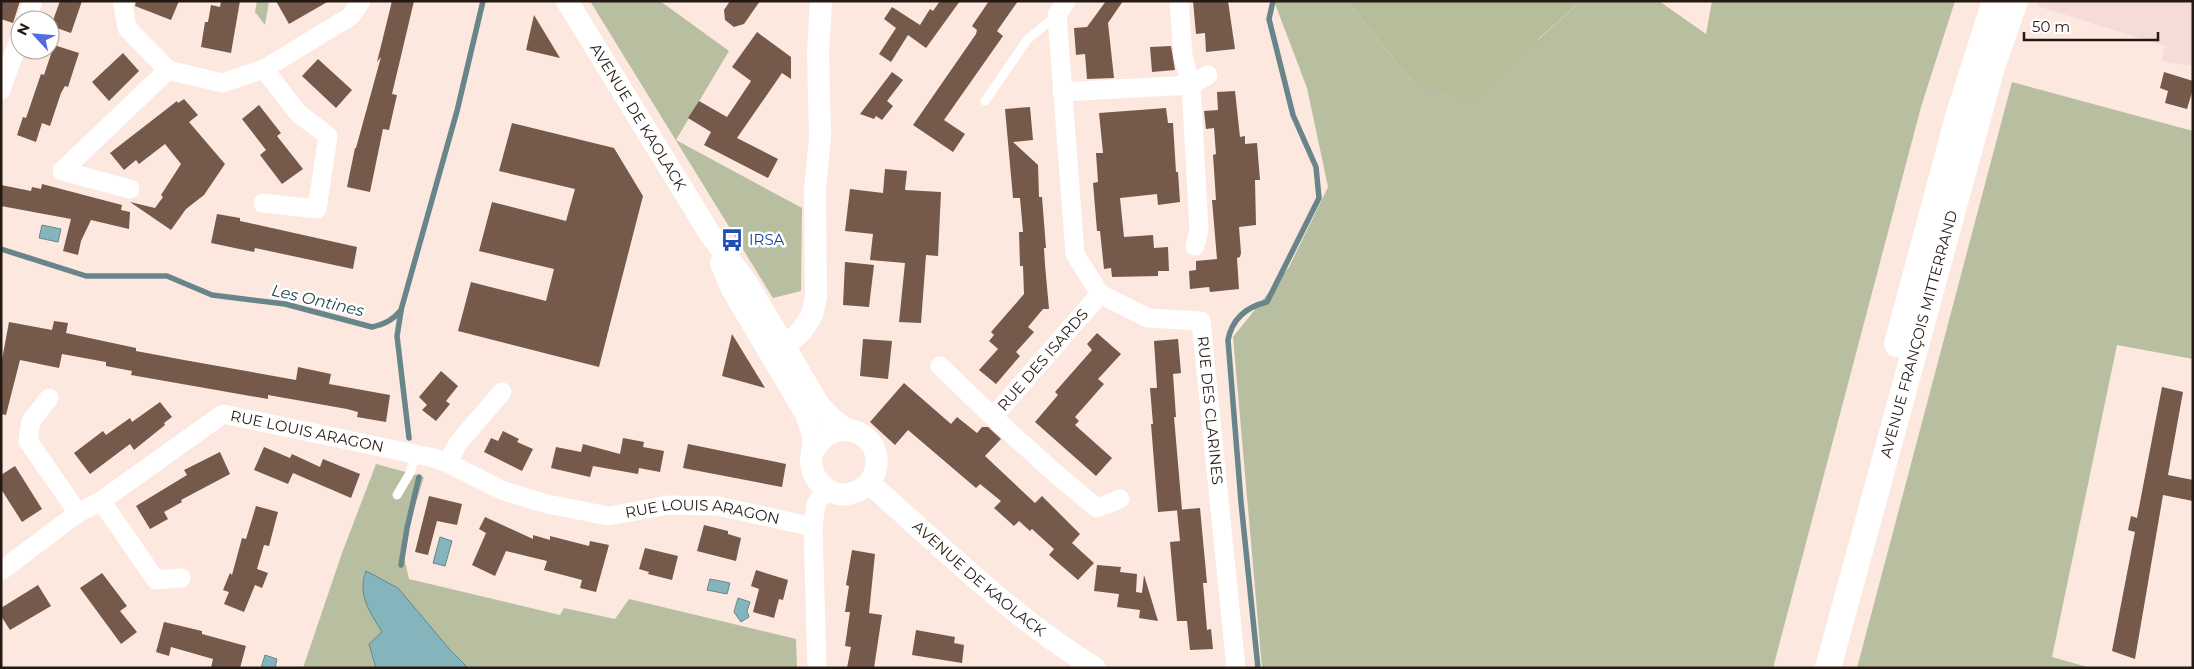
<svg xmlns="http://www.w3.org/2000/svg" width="2194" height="669" font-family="Montserrat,sans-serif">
<rect width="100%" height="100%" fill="#fce8de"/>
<path fill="#f6dcd8" d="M2039,1H2193V66L2161,61L2165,46L2037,6Z"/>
<g fill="#b8bfa1">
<path d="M257,1H269L265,25L255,12Z"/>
<path d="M590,1H660L729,51L676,140L802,208L801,291L773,298Z"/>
<path d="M1274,1H1347L1415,85L1539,39L1581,1H1659L1706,34L1712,1H1955L1921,107L1773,668H1262L1233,337L1289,267L1328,187L1307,88Z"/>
<path d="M2012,82L2193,131V359L2117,345L2052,657L2091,668H1857Z"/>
<path d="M376,464L424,477L411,518L404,557L409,579L560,615L564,608L615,619L629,599L796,639L797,668H303L342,553Z"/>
</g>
<path fill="#b5be99" d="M1347,1H1581L1471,99L1415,85Z"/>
<g fill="#85b5bc" stroke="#688689">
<path d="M42,225L61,229L58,242L39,238Z"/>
<path d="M440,537L452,541L445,566L433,563Z"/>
<path d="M366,571L398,588L451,651L468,668H376L369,644L382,632C370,612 357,595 366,571Z"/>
<path d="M710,579L730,583L727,594L707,590Z"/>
<path d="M738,598L750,602L747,611L749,617L741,622L734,612Z"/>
<path d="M265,655L277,659L275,668H261Z"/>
</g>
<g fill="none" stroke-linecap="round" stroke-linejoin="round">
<g stroke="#688689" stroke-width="5.5">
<path d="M1,249L86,276H167L212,295L285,304L372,327C385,324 393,320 401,310L457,111L483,1"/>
<path d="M401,311L397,336L409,438"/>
<path d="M401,565L407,528L419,477"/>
<path d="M1258,668L1241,502L1228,340C1232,319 1246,307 1267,302L1319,198L1316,167L1293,115L1269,19L1273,1"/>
</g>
</g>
<g fill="#75594a">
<path d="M1,1H20L13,23L1,19Z"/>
<path d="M60,1H82L71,33L51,26Z"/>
<path d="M136,1H179L171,20L135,6Z"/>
<path d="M221,1H240L231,53L201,47L205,22H208L211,5L220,7Z"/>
<path d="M276,1H329L289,24Z"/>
<path d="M392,1H414L392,94L397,95L389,130L383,129L370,192L347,187L355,148H356L381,57L377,62Z"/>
<path d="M730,1H760L744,24L734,27L725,20L724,10Z"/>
<path d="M940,1H960L926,48L908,35L891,62L879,54L896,28L884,19L892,7L920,25L930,9L933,11Z"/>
<path d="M989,1H1018L997,31L1003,36L944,120L965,134L953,152L913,125L976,34L977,30L972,26Z"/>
<path d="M1106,1H1123L1108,23L1114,78L1087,79L1085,54L1076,55L1074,28L1087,27Z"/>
<path d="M1193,1H1228L1235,49L1206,52L1205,33L1196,34Z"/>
<path d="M534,15L560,58L526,50Z"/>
<path d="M757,32L791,57V79L782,73L737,138L778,159L768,178L704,145L711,132L688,118L699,101L727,117L751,81L732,67Z"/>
<path d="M54,45L79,53L68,87L65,86L61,93L50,126L42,123L36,142L17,135L23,117L26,118L41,74L44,75Z"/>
<path d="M1171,46L1175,70L1152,72L1150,47Z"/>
<path d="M123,53L139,71L109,101L92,82Z"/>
<path d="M318,59L352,90L336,108L302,76Z"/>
<path d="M892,72L903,80L887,101L893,106L882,120L876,116L874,119L860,114Z"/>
<path d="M2164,72L2193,81V89L2187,109L2165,103L2168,91L2160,88Z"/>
<path d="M1235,91L1240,137L1245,136V144L1257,143L1260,180H1255L1256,225L1239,227L1241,253L1240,257L1237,258L1239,289L1210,292L1209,287L1190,289L1189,271L1196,270V261L1217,259L1212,200H1216L1213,155L1216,154L1214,128L1206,129L1204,111L1218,110L1217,92Z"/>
<path d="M184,99L198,115L189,122L225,164L204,195L186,209L171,230L130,202L155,208L163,197L161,195L181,164L165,144L139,164L136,160L124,170L110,153L177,101L178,103Z"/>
<path d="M259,105L281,133L277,136L303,169L282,184L260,155L266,150L242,119Z"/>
<path d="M1030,107L1033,140L1013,142L1038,165L1039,197H1042L1046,248H1044L1045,265L1049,309H1043L1028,327L1034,332L1016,352L1020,356L996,384L979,370L998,349L989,341L994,335L991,332L1024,294L1023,266H1020L1019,232H1023L1020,198H1013L1005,109Z"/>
<path d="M1166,108L1168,123H1173L1176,172H1178L1180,202L1158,205L1157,194L1120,198L1124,237L1153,235L1154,248L1168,247L1169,271H1158V276L1112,277L1111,268L1104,269L1100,231H1097L1093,183L1098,182L1096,153H1103L1099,113Z"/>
<path d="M512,123L614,148L643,196L599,367L458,331L471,282L546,301L554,269L479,251L492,202L566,221L575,189L499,171Z"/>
<path d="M885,169L907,171L905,190L941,192L938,256L926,255L921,323L899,322L905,263L870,260L873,234L845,231L850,189L883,193Z"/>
<path d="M42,184L122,205L121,210L130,212L129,229L91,220L81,241L78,255L63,251L71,219L1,206V185L31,191L32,187L41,189Z"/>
<path d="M217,214L240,218V221L357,247L353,269L255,248L254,252L211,243Z"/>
<path d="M845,262L874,265L869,307L843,305Z"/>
<path d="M54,321L68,323L66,333L136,348V351L184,360L296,380L298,367L331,374L329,384L390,395L386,422L357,417L358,412L347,409L268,395V399L131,375L132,371L106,366V362L62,354L59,368L20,360L6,415L1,414V365L9,322L52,330Z"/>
<path d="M1097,333L1121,354L1098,379L1104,384L1075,417L1079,421L1075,425L1112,458L1096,476L1035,422L1058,395L1055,392L1092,350L1087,344Z"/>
<path d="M732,334L765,388L722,376Z"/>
<path d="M863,339L892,341L888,379L860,376Z"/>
<path d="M1178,339L1181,373L1173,374L1176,417H1174L1182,510L1158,512L1151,424H1153L1150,388H1157L1154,341Z"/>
<path d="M441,371L458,386L446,401L450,404L436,421L422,410L427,405L419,397Z"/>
<path d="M904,383L951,424L957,417L977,433L982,427H988L1001,439L985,456L1035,503L1042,496L1080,534L1072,543L1094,563L1078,580L1049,555L1054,549L1032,529L1030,531L1019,521L1014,526L994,508L1001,501L980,484L976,488L908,430L895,445L870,422Z"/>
<path d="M2162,387L2183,392L2168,475L2193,480V501L2163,495L2135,659L2112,651L2135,532L2128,530L2131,516L2137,518Z"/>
<path d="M160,402L172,417L164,423L165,425L134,450L130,444L90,474L74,453L103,431L106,435L130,418L132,422Z"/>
<path d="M503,431L519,439L517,442L533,449L522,471L484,452L491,438L498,441Z"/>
<path d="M623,438L644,442L643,447L664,451L660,472L639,468L638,474L593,466L590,477L551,468L556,447L581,452L583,444L620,454Z"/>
<path d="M688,444L786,464L782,487L683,468Z"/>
<path d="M264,447L290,458L292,454L320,467L323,459L360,474L351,498L293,473L288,484L254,470Z"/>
<path d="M220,452L230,474L181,500L182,502L164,512L168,519L150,529L136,506L187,475L184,470Z"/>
<path d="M15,466L42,509L22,522L1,489V475Z"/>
<path d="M429,496L462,504L457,525L437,521L428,555L415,552Z"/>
<path d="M256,506L278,512L269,546L264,545L257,569L268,573L262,588L255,585L244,612L224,604L229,592L223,590L230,573L232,575L242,538L246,539Z"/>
<path d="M1200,508L1207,583H1203L1207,630L1211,629L1213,649L1190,650L1187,621H1177L1170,542L1180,541L1177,510Z"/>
<path d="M485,517L533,539V535L550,540V536L589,546L590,541L609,545L596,592L580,588L582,580L544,570L547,561L506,551L495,576L472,565L486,533L479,529Z"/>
<path d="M704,525L728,531V534L741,538L736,561L697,551Z"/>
<path d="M645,548L678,556L672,580L648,574L649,572L639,569Z"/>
<path d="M852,550L875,554L869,613L882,615L874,668H847L851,647L845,646L850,612H845L849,586L846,585Z"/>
<path d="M1097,565L1121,567L1120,572L1137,574L1136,592L1142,593L1144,575L1158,621L1139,618L1140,610L1117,607L1119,594L1094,591Z"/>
<path d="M756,570L788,580L783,600L779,599L774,618L753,612L759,589L751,586Z"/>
<path d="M102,573L127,606L120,611L137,632L121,644L80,588Z"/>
<path d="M38,585L51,606L10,630L1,616V608Z"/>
<path d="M164,622L202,631V634L246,646L240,668H211L213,659L171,647L169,656L156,652Z"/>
<path d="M916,630L955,637L954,643L964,645L962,663L912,655Z"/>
</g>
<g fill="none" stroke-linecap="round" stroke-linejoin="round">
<g stroke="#fff" stroke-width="9">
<path d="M985,101L1027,40L1056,16"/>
<path d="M397,495L410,473L416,454"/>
</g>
<g stroke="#fff" stroke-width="19">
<path d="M125,1L123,4L127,28L168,70L222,83L264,69L351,16L361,1"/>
<path id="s1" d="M1066,1L1057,15L1075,254L1100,294L1148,318L1201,321L1236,668"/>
<path d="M1179,1L1183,56L1191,85L1199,230L1195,246"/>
<path d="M26,20L33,1"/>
<path d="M1,90L20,37"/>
<path d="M1062,92L1191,85L1208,75"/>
<path d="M130,189L62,171L168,70"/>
<path d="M263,203L317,209L328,136L298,113L264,69"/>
<path d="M1100,294L993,417L1056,474L1097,508L1120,499"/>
<path d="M940,366L993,417"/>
<path d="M49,398L31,421L28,441L78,513"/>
<path d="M448,463L458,443L502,392"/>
<path d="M101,501L156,580L181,578"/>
<path id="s2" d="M1,571L78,513L101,501L223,414L434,458L448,463L504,491L547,504L609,516L669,505L718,506L813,527"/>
<path d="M817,668L813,527L816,504L826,489"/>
</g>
<g stroke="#fff" stroke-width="22">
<path id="s3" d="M567,1L710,234L747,283L819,405L831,418L846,429"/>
<path d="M721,263L733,291L806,414C808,421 812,429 813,436C814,445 811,454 811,463C813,482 830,497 848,494C857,492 866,488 871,480C895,439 836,406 813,452"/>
<path d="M786,361L784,346L801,332L812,315L816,297L815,190L820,137L818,52L821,1"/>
<path id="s4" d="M869,483C942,547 1012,617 1095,668"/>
</g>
<g stroke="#fff" stroke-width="26">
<path d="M1897,344L1958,117L1995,1"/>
<path id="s5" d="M1828,668L1991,70L2015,1"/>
</g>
</g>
<defs>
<symbol id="bus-bare" viewBox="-9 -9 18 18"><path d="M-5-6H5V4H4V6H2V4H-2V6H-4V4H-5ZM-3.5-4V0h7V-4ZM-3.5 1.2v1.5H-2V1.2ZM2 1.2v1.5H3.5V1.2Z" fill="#1a4fb4" stroke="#fff" stroke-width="2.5" paint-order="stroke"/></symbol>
</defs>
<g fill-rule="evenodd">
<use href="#bus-bare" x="716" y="224" width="32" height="32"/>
</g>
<g text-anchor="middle" stroke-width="5" stroke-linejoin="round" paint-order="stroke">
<g font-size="15" fill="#251913" stroke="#fff">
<text dy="5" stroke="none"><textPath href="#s3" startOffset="136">AVENUE DE KAOLACK</textPath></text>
<text dy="5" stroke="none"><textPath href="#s5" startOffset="346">AVENUE FRANÇOIS MITTERRAND</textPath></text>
<text transform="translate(1043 360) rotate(-49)" y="5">RUE DES ISARDS</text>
<text dy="5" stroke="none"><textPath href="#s1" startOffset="500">RUE DES CLARINES</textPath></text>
<text dy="5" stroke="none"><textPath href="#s2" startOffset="358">RUE LOUIS ARAGON</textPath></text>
<text dy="5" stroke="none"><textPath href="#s2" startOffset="768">RUE LOUIS ARAGON</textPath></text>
<text dy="5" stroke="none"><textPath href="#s4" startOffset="146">AVENUE DE KAOLACK</textPath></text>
</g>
<g font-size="15" fill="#164399" stroke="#fff" text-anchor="start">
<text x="749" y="245">IRSA</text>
</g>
<g font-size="16" font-style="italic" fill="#18444a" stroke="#fff">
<text transform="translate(318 300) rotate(13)" y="6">Les Ontines</text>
</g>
</g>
<rect width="2194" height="669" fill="none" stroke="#251913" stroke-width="5"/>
<g transform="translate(35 35) rotate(296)"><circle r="24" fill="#ffffff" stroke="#a8a3a1"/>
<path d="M0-4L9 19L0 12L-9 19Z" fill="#536ce1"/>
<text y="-8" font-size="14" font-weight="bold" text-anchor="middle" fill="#251913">N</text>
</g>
<path d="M2024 32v8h134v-8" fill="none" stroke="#251913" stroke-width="2.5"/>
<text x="2032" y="32" font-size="15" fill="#251913" stroke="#ffffff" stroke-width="4" paint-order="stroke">50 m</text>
</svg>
